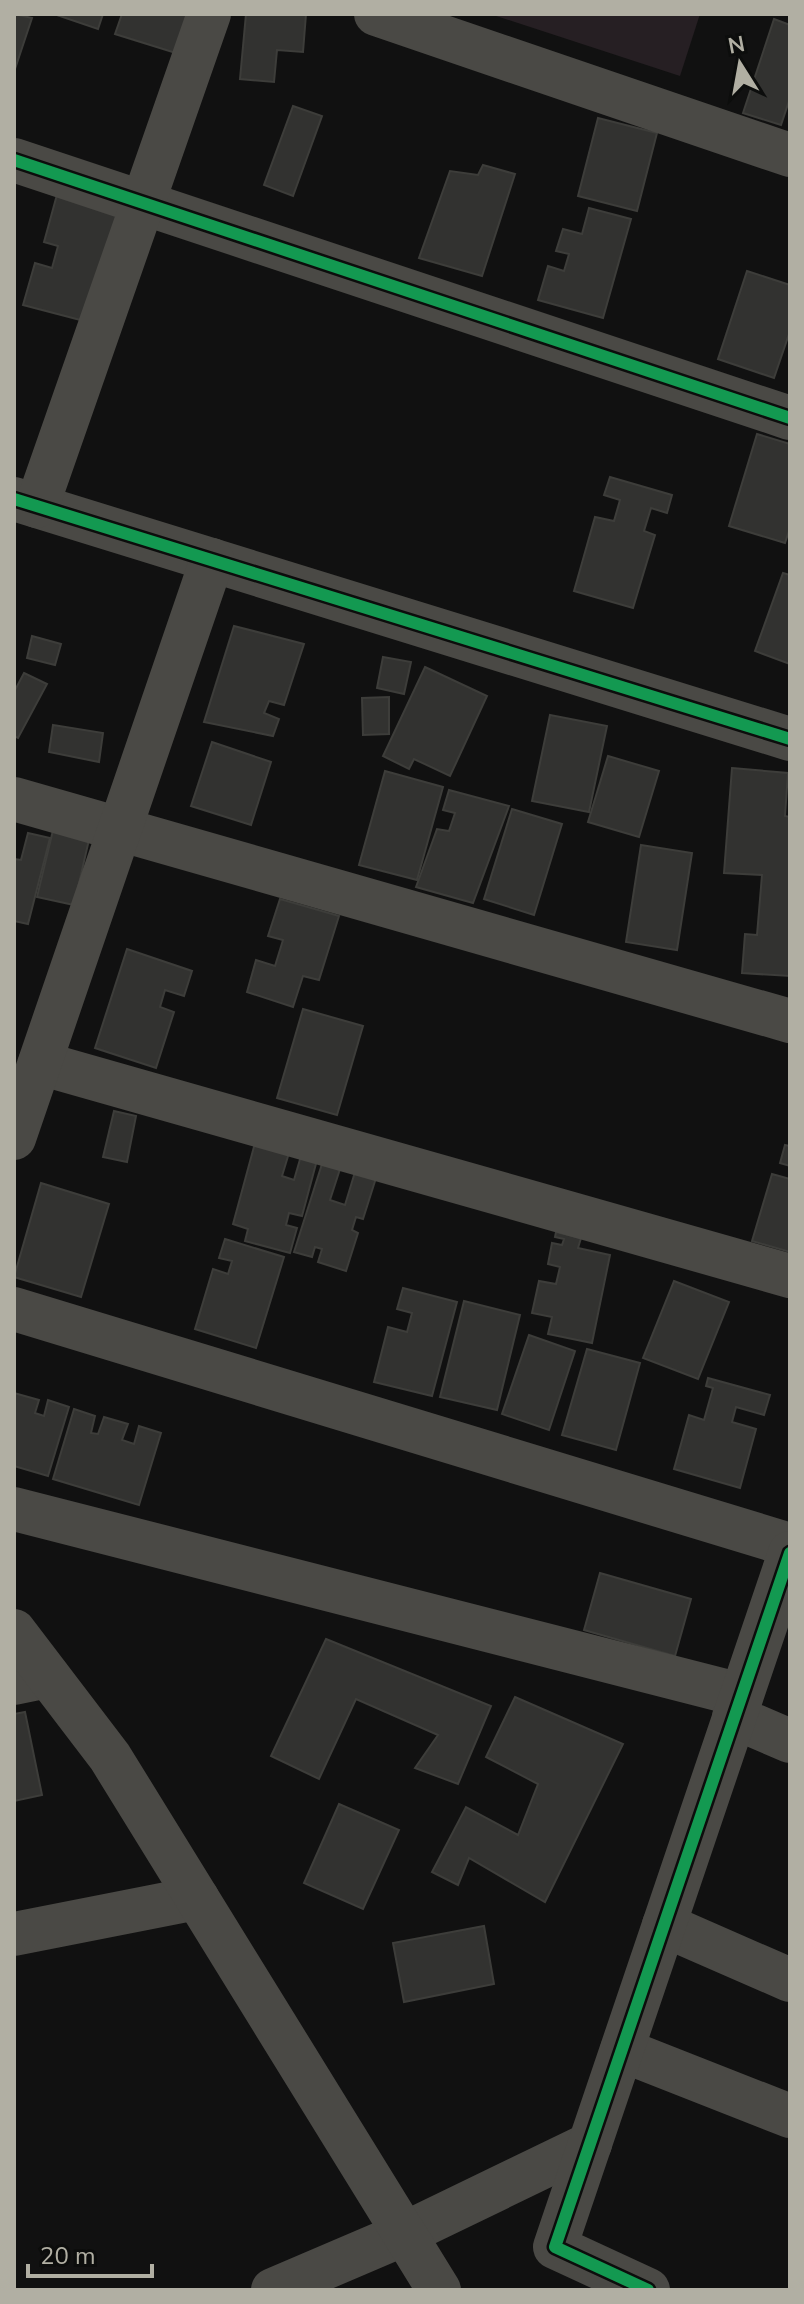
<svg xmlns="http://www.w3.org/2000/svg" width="804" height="2304" font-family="'Nunito Sans',sans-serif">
<rect width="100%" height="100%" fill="#111"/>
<path fill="#261f23" d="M490,14H700L680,76Z"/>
<g fill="#323230" stroke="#3d3d3a" stroke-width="2">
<path d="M14,14L32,18L14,72Z"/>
<path d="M54,14H103L98,29Z"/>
<path d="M122,14H192L179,54L115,34Z"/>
<path d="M246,14H306L303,52L277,50L274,82L240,79Z"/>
<path d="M774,19L790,25V98L781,125L743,113Z"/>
<path d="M293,106L322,116L293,196L264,185Z"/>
<path d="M598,118L657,133L637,211L578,196Z"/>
<path d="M483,165L515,174L482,276L419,258L450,171L478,175Z"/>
<path d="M58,191L120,207L88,322L23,305L35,263L52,268L58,246L44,242Z"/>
<path d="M589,208L631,219L603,318L538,300L548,266L564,271L569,254L556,251L563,229L582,234Z"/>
<path d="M747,271L790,285V331L774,378L718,359Z"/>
<path d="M757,434L790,444V528L785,543L729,526Z"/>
<path d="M610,477L672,495L667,513L651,508L644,531L655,535L633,608L574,591L595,517L614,521L620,500L604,495Z"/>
<path d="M783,573L790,575V664L755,651Z"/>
<path d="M234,626L304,644L284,705L269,701L264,713L279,719L273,736L204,722Z"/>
<path d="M32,636L61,644L55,665L27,658Z"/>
<path d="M383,657L411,662L404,694L377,688Z"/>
<path d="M425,667L487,696L450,776L414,759L409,769L383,756Z"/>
<path d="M24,673L47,684L18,738L14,736V692Z"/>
<path d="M389,697V734L363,735L362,698Z"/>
<path d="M550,715L607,726L589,812L532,801Z"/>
<path d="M53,725L103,733L99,762L49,752Z"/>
<path d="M212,742L271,762L251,825L191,806Z"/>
<path d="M608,756L659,771L639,837L588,822Z"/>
<path d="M732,768L788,773L785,816L790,817V976L742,973L745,934L757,935L762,875L724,873Z"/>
<path d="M385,771L443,787L417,880L359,865Z"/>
<path d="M449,790L509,806L473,903L416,887L437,829L449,831L455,813L443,810Z"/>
<path d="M512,809L562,824L534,915L484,899Z"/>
<path d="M55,822L91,831L74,905L37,897Z"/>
<path d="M28,833L50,838L28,924L14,921V859L21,860Z"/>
<path d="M641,845L692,853L677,950L626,942Z"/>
<path d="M280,899L339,916L319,980L303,976L293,1007L247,992L256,960L275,966L283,940L268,936Z"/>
<path d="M127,949L192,971L184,996L165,990L160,1007L174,1012L156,1068L95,1048Z"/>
<path d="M303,1009L363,1026L337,1115L277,1098Z"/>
<path d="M114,1111L136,1116L127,1162L103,1157Z"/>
<path d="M255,1143L289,1153L282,1176L294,1180L301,1156L317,1160L302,1216L289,1213L286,1225L297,1228L290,1253L245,1241L248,1229L233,1224Z"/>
<path d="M785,1145L790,1146V1166L780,1163Z"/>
<path d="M322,1164L340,1169L330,1200L345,1205L355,1172L376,1178L363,1219L356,1217L352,1230L358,1233L346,1271L318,1262L322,1249L315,1247L312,1257L294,1252Z"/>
<path d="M772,1174L790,1179V1252L752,1241Z"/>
<path d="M41,1183L109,1204L81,1297L14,1277Z"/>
<path d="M556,1232L581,1238L578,1248L610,1255L592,1343L548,1334L552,1317L532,1313L539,1281L556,1284L560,1267L548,1264L552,1243L562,1245L564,1239L555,1237Z"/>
<path d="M225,1239L284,1257L256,1348L195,1329L213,1269L228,1274L232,1261L219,1258Z"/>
<path d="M674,1281L729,1302L698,1379L643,1358Z"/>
<path d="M403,1288L457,1302L432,1396L374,1382L388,1327L407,1332L412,1313L397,1309Z"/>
<path d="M464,1301L520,1315L497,1410L440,1397Z"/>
<path d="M529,1335L575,1351L549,1430L502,1414Z"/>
<path d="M587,1349L640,1363L616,1450L562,1435Z"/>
<path d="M708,1378L770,1395L764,1415L736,1407L732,1422L756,1429L740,1488L674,1469L689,1415L704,1420L713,1388L706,1386Z"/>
<path d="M14,1393L39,1400L35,1413L44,1416L48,1400L69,1407L48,1476L14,1466Z"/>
<path d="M74,1409L95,1416L91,1433L98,1434L104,1417L128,1424L122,1440L134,1444L139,1426L161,1433L139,1505L53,1479Z"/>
<path d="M600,1573L691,1599L675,1656L584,1630Z"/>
<path d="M326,1639L491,1706L458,1784L415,1768L438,1735L356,1699L319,1779L271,1756Z"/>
<path d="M515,1697L623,1744L545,1902L469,1858L458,1885L432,1872L466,1807L518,1835L538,1784L486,1757Z"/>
<path d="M25,1712L42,1795L14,1801V1714Z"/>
<path d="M339,1804L399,1830L363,1909L304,1883Z"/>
<path d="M484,1926L494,1984L404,2002L393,1943Z"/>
</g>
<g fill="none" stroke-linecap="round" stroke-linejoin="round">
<g stroke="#4a4945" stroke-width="44">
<path d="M376,14L790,155"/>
<path d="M14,160L790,418"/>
<path d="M14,499L790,739"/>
<path d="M37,506L209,14"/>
<path d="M14,799L790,1021"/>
<path d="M40,1063L790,1276"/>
<path d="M14,1138L212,560"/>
<path d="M14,1309L790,1545"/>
<path d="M14,1509L741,1695"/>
<path d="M14,1683L48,1676"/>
<path d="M734,1717L790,1741"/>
<path d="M664,1925L790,1980"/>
<path d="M14,1934L197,1898"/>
<path d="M622,2050L790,2116"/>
<path d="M273,2290L404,2234L590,2144"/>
<path d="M648,2290L555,2247L790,1553"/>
</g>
<path stroke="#4a4945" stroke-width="44" d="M14,1631L110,1757L439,2290"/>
<defs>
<g id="cycleway">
<path d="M14,160L790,418"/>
<path d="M14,499L790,739"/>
<path d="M648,2290L555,2247L790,1553"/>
</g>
</defs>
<use href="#cycleway" stroke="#0c0d0c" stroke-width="17"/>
<use href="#cycleway" stroke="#139951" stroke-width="12"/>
</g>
<rect width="804" height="2304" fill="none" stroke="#b1afa3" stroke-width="32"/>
<g transform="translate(740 64) rotate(349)" stroke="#0c0d0c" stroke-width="6" paint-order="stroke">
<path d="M0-6L14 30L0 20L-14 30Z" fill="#b1afa3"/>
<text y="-12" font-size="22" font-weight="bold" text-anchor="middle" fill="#b1afa3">N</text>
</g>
<path d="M28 2264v12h124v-12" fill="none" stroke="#b1afa3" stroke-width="4"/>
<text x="40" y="2264" font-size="24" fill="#b1afa3" stroke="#0c0d0c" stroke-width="6" paint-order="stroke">20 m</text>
</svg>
